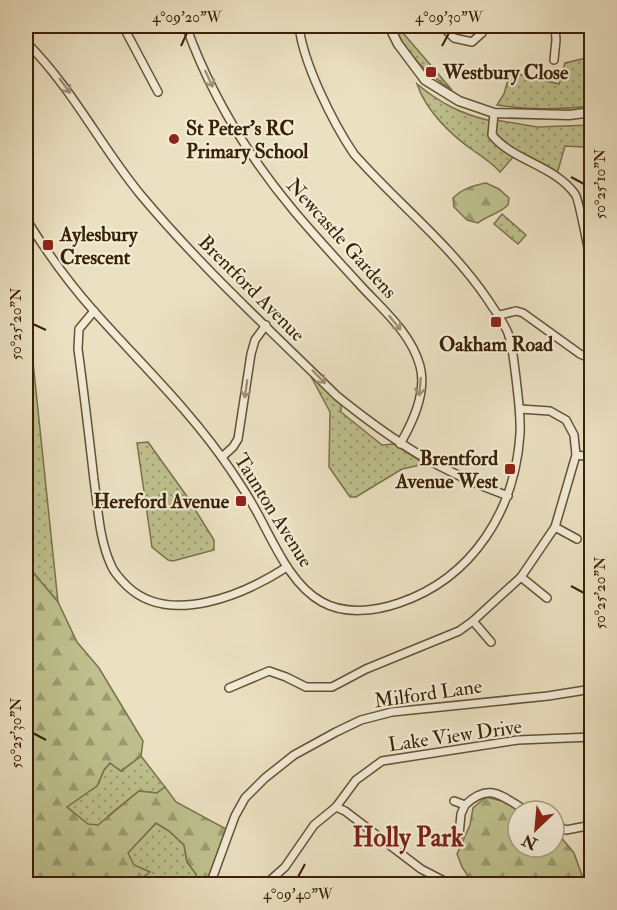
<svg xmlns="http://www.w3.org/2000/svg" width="617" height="910" font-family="'IM FELL Double Pica',serif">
<defs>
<pattern id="green-dots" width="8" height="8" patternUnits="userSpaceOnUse" patternTransform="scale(1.5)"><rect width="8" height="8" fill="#bec18e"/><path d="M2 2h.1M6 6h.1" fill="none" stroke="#9b9c72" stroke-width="1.8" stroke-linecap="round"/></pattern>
<pattern id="forest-firs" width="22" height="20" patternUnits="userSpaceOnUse" patternTransform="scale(1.5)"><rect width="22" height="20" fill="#bec18e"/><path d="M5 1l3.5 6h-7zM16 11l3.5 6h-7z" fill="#9b9c72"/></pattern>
</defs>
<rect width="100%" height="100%" fill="#ebe1c2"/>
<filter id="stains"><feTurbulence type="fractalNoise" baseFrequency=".00333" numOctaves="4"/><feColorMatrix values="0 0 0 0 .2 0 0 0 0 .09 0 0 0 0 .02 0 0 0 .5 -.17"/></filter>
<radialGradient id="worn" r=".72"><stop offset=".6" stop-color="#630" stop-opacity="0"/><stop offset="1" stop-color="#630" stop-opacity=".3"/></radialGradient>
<g fill="url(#green-dots)" stroke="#7c714a" stroke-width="1.5">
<path d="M395,26H397L452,90C424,71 411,58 394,29Z"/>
<path d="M591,57V106C559,110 529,110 497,105L504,94L510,72L559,84L565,63Z"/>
<path d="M417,84C440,103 461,114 491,121L490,136L499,147L515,155L500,172C492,163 484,158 474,151C451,135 426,111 417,84Z"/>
<path d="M496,120L537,127L591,125V152L583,147L565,146L557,174L501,143L494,135Z"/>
<path d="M502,214L526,235L518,244L494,224Z"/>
<path d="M26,303L31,343L58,602L26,564Z"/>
<path d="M308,371L341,402V412L382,445L394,444L425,464L402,469L356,497H350L329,467L330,412Z"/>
<path d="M148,442L186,495L214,540V550L173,561L168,560L152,547L137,443Z"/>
<path d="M26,690L97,786L104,770L110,763L121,771L141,756L165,787L157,793L139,791L108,816L139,841L156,823L169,831L184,845L187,862L196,874L197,884H26Z"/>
</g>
<g fill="url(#forest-firs)" stroke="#7c714a" stroke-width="1.5">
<path d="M486,183L499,189L509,198L508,205C499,214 488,215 478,223L467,220L454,207L453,198C463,188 473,186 486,183Z"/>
<path d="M26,564L58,602L77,642L99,668L143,741L141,756L121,771L110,763L104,770L97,786L67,807L88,824L98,825L139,791L157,793L165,787L176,802L228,830L210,878L206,884H197L196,874L187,862L184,845L169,831L156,823L128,853L134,865L150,872L134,884H26Z"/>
<path d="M486,797L502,801L521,811H518V847H554L555,830L574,853L584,881L583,884H473L462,867L457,854L470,825L473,808Z"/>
</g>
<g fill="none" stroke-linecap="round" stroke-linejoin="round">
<path stroke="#747e72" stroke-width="2" d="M26,884L33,869"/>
<defs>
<g id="minor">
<path d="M123,26L158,92"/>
<path d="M186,26C210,93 248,156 294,211C315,236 338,261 361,286C383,310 411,333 420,366C427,392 413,422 400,444"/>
<path d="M442,26L454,38L472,42L482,33L485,26"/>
<path d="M26,42C73,89 99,144 140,194C200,266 270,330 337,396C394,442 439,471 508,496"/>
<path d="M554,60L556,40L555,26"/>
<path d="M494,113L492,135C513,161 554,165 575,194C579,198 589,255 592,266"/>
<path d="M26,219C46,251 68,282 93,310C139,362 191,411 230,469C238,481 247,494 254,507C272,538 289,584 322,602C345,615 376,611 399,603C473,578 515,510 520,434C521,415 518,397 516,378C514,364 513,347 508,333C503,321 495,311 488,300C451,245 398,204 354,154C333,123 303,63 299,26"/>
<path d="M94,311L79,329L78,349C84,393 89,436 94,480C98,508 99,539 111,565C114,573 121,580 127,586C170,627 245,594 287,567"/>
<path d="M500,315L516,311L523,313L580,354L592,359"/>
<path d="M576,455L592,457"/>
<path d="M222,457L233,447L238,439L251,354L255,340L266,325"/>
<path d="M555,527L577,539"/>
<path d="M521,577L547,598"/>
<path d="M473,621L491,642"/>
<path d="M229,688L269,671L286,677L306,687H332L366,669L459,631L473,621L521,577L555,527L576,455L574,435L566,420L550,411L520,409"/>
<path d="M454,801L465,805C490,781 502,797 527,811"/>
<path d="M336,807L345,811L421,869L450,884"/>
<path d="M554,824L566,830L592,825"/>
<path d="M459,835L461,814L465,805"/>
<path d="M208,884L212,879L235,816L245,798L265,778L294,755L336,732L361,720L392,712L548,696L592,689"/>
<path d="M266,884L285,867L314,825L336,807L356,780L382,761L518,740L592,737"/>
</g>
<path id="tertiary" d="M389,26L398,44L425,80L459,101L494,113L569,115L592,112"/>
</defs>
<use href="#minor" stroke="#665134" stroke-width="10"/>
<use href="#tertiary" stroke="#665134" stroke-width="11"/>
<use href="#minor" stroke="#f2ecd7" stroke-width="7"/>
<use href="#tertiary" stroke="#f2ecd7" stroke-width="8"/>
</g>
<defs><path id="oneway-shaft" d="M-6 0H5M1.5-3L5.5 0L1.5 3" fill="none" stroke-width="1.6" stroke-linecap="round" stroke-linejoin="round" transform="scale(1.5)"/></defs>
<g stroke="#9f9178">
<use href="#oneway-shaft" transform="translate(209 79) rotate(65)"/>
<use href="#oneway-shaft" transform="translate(65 86) rotate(54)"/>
<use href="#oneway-shaft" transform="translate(395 323) rotate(51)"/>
<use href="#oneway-shaft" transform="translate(319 377) rotate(45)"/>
<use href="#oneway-shaft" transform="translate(420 387) rotate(95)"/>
<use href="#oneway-shaft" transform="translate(246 389) rotate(98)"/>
</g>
<path fill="none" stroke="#3a2105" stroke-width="2" d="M181,46L187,33M442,46L449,33M571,177L584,184M33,324L46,330M571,586L584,593M33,733L46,740M298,877L305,864"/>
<g fill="#8f2418" stroke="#f2ecd7" stroke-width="2">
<rect x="425" y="66" width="12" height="12" rx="3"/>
<circle cx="174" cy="139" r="6"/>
<rect x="42" y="239" width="12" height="12" rx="3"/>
<rect x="490" y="316" width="12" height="12" rx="3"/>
<rect x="504" y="463" width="12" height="12" rx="3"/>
<rect x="235" y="495" width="12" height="12" rx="3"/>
</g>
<g text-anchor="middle" stroke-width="4.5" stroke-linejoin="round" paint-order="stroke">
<g font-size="20" font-weight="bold" fill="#3a2105" stroke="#f2ecd7" text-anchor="start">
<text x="443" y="79">Westbury Close</text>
<text x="186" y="135">St Peter's RC<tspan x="186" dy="23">Primary School</tspan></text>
<text x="60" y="241">Aylesbury<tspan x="60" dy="23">Crescent</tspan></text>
<text x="496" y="351" text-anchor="middle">Oakham Road</text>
<text x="498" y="465" text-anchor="end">Brentford<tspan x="498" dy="23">Avenue West</tspan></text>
<text x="229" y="508" text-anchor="end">Hereford Avenue</text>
</g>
<g font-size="20" fill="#3a2105" stroke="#f2ecd7">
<text transform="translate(342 238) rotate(48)" y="7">Newcastle Gardens</text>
<text transform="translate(252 288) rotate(45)" y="7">Brentford Avenue</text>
<text transform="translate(274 510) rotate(58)" y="7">Taunton Avenue</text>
<text transform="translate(428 693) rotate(-8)" y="7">Milford Lane</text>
<text transform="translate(455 735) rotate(-8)" y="7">Lake View Drive</text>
</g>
<g font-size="26" font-weight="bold" fill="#7a1f14" stroke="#f2ecd7">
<text x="408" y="846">Holly Park</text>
</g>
</g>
<rect width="617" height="910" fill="none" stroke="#ebe1c2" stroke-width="66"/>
<g transform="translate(536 829) rotate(206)"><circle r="28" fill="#f2ecd7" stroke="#a89b83" stroke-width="1.5"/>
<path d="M0-4.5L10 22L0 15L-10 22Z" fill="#8f2418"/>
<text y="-9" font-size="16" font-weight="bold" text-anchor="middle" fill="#3a2105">N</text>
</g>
<rect x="33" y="33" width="551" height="844" fill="none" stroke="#3a2105" stroke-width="2"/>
<g font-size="15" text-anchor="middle" fill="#3a2105">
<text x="187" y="22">4°09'20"W</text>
<text x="449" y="22">4°09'30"W</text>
<text transform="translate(600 184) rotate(-90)" y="5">50°25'10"N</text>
<text transform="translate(16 324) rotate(-90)" y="5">50°25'20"N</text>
<text transform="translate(600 593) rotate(-90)" y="5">50°25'20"N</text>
<text transform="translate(16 733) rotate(-90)" y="5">50°25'30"N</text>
<text x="298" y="899">4°09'40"W</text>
</g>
<rect width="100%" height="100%" filter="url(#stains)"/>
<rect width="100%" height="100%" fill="url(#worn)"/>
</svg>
